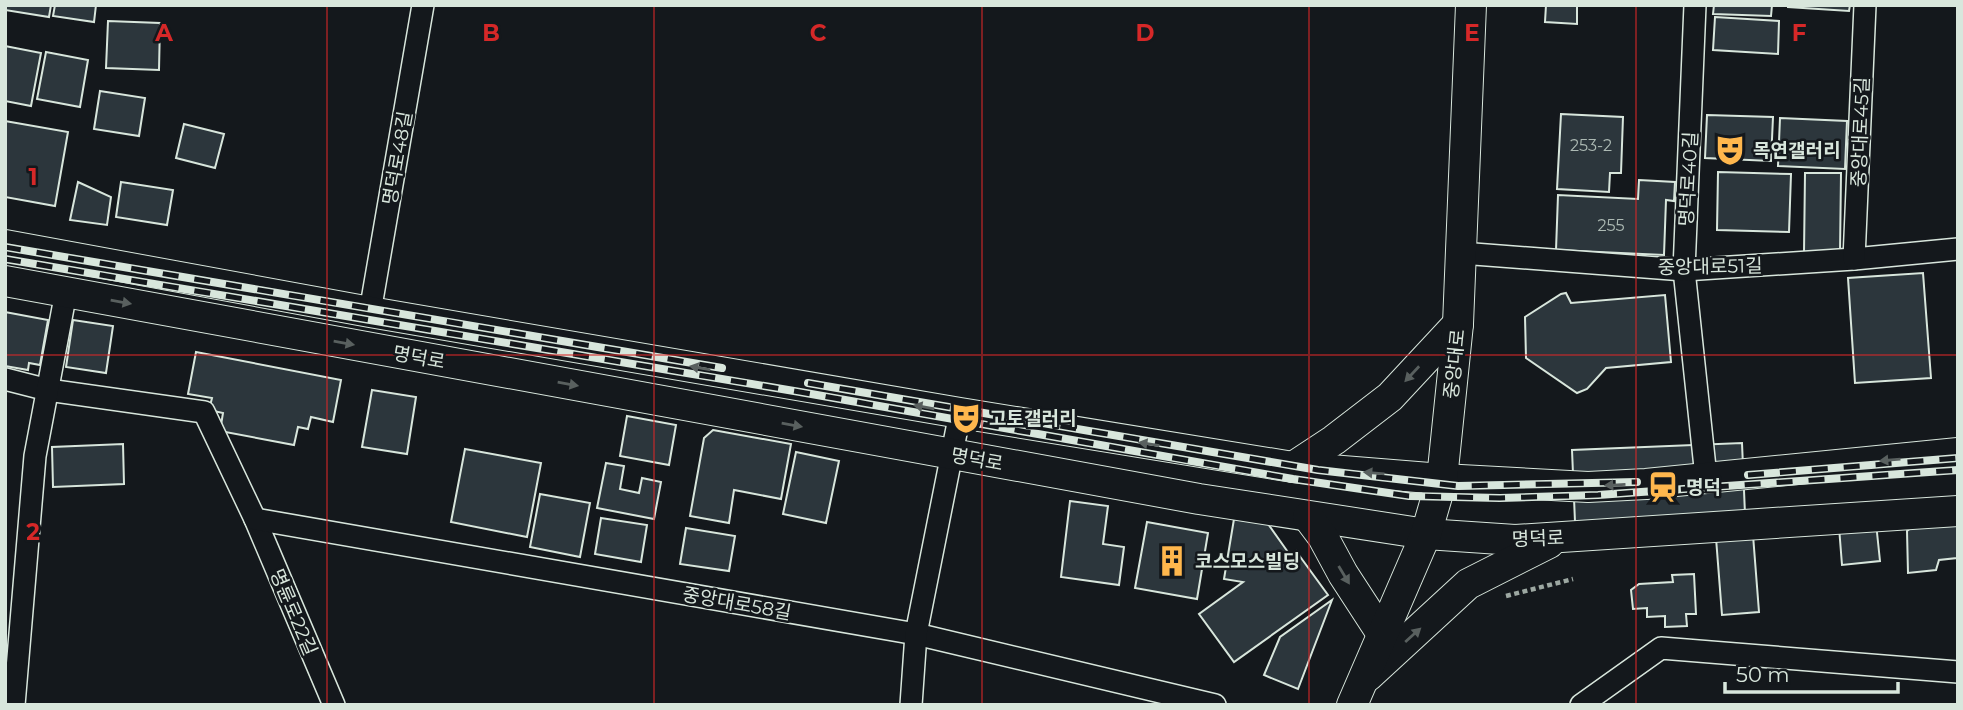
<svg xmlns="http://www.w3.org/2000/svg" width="1963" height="710" font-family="Montserrat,'Noto Sans KR',sans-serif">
<rect width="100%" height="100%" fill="#14181c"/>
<g fill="#2c363c" stroke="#d8e6dc" stroke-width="2">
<path d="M6,5H51L49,17L5,10Z"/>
<path d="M55,5H96L94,22L53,16Z"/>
<path d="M1546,5H1577V24L1545,22Z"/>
<path d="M1714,5H1772L1771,16L1713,14Z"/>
<path d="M1788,5H1850L1849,11L1788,7Z"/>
<path d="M1715,17L1779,21L1778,54L1713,50Z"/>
<path d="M108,21L160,23L159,70L106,68Z"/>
<path d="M5,46L41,53L31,106L5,101Z"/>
<path d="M46,52L88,60L80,107L37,99Z"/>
<path d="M100,91L145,98L139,136L94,129Z"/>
<path d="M1561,114L1623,117L1621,173H1610L1609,192L1557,189Z"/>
<path d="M1707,115L1773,117L1771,161L1705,158Z"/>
<path d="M1780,118L1847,121L1845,169L1778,166Z"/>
<path d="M5,121L68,132L55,206L5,197Z"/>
<path d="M184,124L224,134L215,168L176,158Z"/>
<path d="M1718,172L1791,174L1789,232L1717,230Z"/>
<path d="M1805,173H1841L1840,253H1804Z"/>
<path d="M1639,180L1675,182L1674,201L1666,200L1664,255L1556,250L1558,195L1638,199Z"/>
<path d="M78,182L111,197L107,225L70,220Z"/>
<path d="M121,182L173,190L167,225L116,217Z"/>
<path d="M1923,273L1931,378L1855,383L1848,278Z"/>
<path d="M1566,293L1571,303L1665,295L1671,362L1606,368L1587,389L1577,393L1526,358L1525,317L1561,294Z"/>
<path d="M5,312L48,320L40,365L29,363L28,370L5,366Z"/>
<path d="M73,320L113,326L106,373L66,367Z"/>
<path d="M196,352L341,380L333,422L311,417L308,429L298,427L294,445L220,431L223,413L209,410L212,398L188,394Z"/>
<path d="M372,390L416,397L407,454L362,447Z"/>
<path d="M627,416L676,425L669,465L620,456Z"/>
<path d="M713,430L791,444L781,499L734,490L729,523L690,516L704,438Z"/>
<path d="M1742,443L1745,514L1575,522L1572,450Z"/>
<path d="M123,444L124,484L53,487L52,447Z"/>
<path d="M465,449L541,463L527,537L451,522Z"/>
<path d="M796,452L839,461L826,523L783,514Z"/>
<path d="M606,463L624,466L620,489L639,493L642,478L661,482L654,519L597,508Z"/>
<path d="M540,494L590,503L580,557L530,547Z"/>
<path d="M1070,501L1108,506L1103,544L1124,547L1119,585L1061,577Z"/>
<path d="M601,518L647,525L641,562L595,554Z"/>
<path d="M1234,519L1268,524L1290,555L1296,551L1328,595L1234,662L1199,614L1243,582L1224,579Z"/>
<path d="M1958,519L1957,558L1939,560L1936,570L1908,573L1907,531L1920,521Z"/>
<path d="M1147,522L1208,533L1197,599L1135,588Z"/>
<path d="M1876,523L1880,561L1842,565L1839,527Z"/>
<path d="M686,528L735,536L729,571L680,564Z"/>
<path d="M1753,535L1759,612L1722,615L1716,538Z"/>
<path d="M1694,574L1696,614H1686L1687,626L1665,627V616L1647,617V608L1633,609L1631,590L1639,584L1673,582L1672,575Z"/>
<path d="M1332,600L1298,689L1264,675L1280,637Z"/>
</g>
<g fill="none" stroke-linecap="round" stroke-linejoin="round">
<defs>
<g id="minor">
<path d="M1695,5L1684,270L1706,477"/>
<path d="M1461,253L1684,270L1854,259L1958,249"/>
<path d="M1854,259L1865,5"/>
<path d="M370,312L423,5"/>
<path d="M5,379L48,390L204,412L255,519L334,705"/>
<path d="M255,519L916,634L1215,705"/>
<path d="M14,705L35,456L66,292"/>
<path d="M911,705L916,634L960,413"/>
<path d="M1581,705L1661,648L1958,672"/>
</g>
<g id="secondary">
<path d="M5,245L370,312L960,413L1293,467L1442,479L1588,487L1646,484L1958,453"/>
<path d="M5,281L1199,499L1426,534L1515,540L1958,511"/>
<path d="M1293,467L1334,440L1390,397L1458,324"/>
<path d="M1308,517L1323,537L1343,574L1382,634"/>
<path d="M1368,676L1468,584L1549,543"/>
<path d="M1352,705L1426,534L1442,479L1458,324L1471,5"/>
</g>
</defs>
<use href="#minor" stroke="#d8e6dc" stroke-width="24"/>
<use href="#secondary" stroke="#d8e6dc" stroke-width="32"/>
<path stroke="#9da8a2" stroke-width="4.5" stroke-dasharray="5 3.5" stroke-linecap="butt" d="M1506,596L1573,579"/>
<use href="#minor" stroke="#14181c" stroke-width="21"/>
<use href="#secondary" stroke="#14181c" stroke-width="30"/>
<defs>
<g id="rail">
<path d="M5,247L722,368"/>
<path d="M5,259L800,392L1293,479L1409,496L1500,498L1598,495L1958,470"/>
<path d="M808,383L1318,470L1458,486L1637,482"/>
<path d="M1748,475L1958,458"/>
</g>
</defs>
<use href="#rail" stroke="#d8e6dc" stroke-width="8"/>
<use href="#rail" stroke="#14181c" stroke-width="5" stroke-dasharray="16" stroke-linecap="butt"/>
</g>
<defs><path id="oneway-solid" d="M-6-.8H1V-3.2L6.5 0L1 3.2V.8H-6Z" transform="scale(1.75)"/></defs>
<g fill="#59605f">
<use href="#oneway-solid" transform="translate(121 302) rotate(10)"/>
<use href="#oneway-solid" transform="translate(344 343) rotate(10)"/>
<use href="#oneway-solid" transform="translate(700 368) rotate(-170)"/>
<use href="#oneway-solid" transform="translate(1412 374) rotate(133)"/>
<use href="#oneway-solid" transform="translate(568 384) rotate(10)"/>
<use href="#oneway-solid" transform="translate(924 407) rotate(-170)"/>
<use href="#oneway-solid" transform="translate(792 425) rotate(10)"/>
<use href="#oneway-solid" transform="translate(1149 444) rotate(-171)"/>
<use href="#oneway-solid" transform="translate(1890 460) rotate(175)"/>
<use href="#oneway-solid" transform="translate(1374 473) rotate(-175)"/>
<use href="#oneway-solid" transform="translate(1615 485) rotate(177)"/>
<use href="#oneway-solid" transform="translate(1344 575) rotate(59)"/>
<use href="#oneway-solid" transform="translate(1413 635) rotate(-42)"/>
</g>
<path fill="none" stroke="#d62828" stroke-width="2" stroke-opacity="0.55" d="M327,5V705M654,5V705M982,5V705M1309,5V705M1636,5V705M5,355H1958"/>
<defs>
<symbol id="theatre-bare" viewBox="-9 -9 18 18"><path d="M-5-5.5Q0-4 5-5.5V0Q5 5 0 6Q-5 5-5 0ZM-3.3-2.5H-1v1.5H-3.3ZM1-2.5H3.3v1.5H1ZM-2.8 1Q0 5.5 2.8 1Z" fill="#ffb74d" stroke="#14181c" stroke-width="2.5" paint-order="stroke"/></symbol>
<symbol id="station-bare" viewBox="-9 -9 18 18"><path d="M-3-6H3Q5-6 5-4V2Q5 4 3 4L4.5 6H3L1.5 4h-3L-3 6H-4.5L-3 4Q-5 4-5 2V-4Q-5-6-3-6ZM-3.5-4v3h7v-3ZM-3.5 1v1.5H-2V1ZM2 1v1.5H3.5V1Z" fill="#ffb74d" stroke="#14181c" stroke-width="2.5" paint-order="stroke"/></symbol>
<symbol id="building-bare" viewBox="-9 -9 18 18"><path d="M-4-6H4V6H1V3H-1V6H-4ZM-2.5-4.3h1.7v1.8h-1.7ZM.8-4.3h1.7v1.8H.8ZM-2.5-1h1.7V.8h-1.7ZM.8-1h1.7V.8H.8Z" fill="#ffb74d" stroke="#14181c" stroke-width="2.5" paint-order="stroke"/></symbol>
</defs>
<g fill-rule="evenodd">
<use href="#theatre-bare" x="1708" y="128" width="44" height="44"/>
<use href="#theatre-bare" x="944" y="396" width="44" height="44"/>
<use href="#station-bare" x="1641" y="465" width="44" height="44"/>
<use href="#building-bare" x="1150" y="539" width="44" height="44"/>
</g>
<g text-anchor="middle" stroke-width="5" stroke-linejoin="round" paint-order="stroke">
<g font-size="16" fill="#adbab4">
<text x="1591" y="151">253-2</text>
<text x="1611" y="231">255</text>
</g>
<g font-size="19" fill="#d8e6dc" stroke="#14181c">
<text transform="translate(1860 132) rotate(-88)" y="7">중앙대로45길</text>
<text transform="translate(397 158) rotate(-80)" y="7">명덕로48길</text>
<text transform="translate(1688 179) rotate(-87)" y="7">명덕로40길</text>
<text transform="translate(1710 266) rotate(-1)" y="7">중앙대로51길</text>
<text transform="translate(419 357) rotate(10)" y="7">명덕로</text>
<text transform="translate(1454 364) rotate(-84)" y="7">중앙대로</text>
<text transform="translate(977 459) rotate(10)" y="7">명덕로</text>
<text transform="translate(1538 538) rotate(-2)" y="7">명덕로</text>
<text transform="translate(737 603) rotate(10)" y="7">중앙대로58길</text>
<text transform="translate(294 612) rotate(67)" y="7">명륜로22길</text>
</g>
<g font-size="19" font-weight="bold" fill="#d8e6dc" stroke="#14181c" text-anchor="start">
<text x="1753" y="157">목연갤러리</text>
<text x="989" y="425">고토갤러리</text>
<text x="1686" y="494">명덕</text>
<text x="1195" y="568">코스모스빌딩</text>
</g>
</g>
<g font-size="23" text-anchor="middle" font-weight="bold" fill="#d62828" stroke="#14181c" stroke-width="5" stroke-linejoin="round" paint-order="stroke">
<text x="164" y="41">A</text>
<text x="491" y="41">B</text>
<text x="818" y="41">C</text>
<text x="1145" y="41">D</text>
<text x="1472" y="41">E</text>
<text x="1799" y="41">F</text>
<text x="33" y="185">1</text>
<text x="33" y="540">2</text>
</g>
<rect width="1963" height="710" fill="none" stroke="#d8e6dc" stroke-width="14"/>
<path d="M1725 682v10h173v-10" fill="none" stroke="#d8e6dc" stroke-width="3.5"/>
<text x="1736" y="682" font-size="21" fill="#d8e6dc" stroke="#14181c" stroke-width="5" paint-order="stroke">50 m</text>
</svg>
